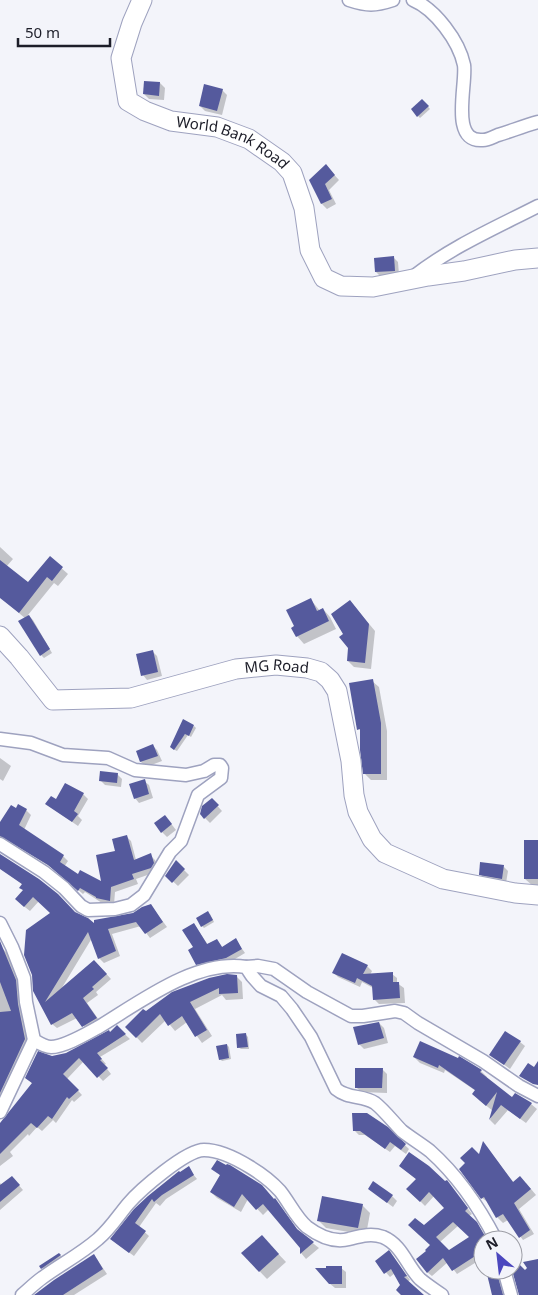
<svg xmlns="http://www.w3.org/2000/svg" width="538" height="1295" font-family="'Noto Sans',sans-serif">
<rect width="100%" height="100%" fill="#f3f4fa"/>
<g fill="#0003" fill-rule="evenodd">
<path d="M160,83L165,88L164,100L149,99L144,94Z"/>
<path d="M222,90L227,95L222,115L205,111L200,106Z"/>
<path d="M422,100L430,109L420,118L412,110Z"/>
<path d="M326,166L339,180L329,190L336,204L327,209L322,204L311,180Z"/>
<path d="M393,257L398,262L399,275L381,277L376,272Z"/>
<path d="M0,547L13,559L6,567L28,584L50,558L68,574L58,586L54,583L28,615L33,620L52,653L44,658L41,655L26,619L0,597Z"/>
<path d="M311,600L320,611L323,609L330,617L336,629L304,644L297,636Z"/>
<path d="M350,601L375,631L371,669L354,667L348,661L349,648L345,634Z"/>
<path d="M152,651L157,656L162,676L147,680L143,675Z"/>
<path d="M372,681L379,687L387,731V780H371L365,774L362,732L359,729Z"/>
<path d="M194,726L196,728L191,737L188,735L177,751L173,749L171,747Z"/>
<path d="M152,745L157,750L162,761L146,767L141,762L137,752Z"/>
<path d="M0,758L11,766L3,781L0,779Z"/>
<path d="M117,774L122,779L121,787L105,785L100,780Z"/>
<path d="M144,781L149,785L153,798L139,803L135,798Z"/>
<path d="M83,794L88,799L78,816L82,820L78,826L46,804Z"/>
<path d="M212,800L222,811L210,823L201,814Z"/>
<path d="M17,810H26L31,815L24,830L63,856L68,861L64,867L79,876L102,883L117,852L126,836L131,841L136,860L150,855L155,860L158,868L156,872L136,879L138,884L115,892L114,905L102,903L85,892L83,894L55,870L10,841H2L0,842V824Z"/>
<path d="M169,821L176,830L167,837L162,832Z"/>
<path d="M538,842V886H533L525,879Z"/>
<path d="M0,855L75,913L95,926L155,911L167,927L150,938L141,926L112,934L120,956L104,963L99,958L92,938L60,991L99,966L111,979L96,992L98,995L87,1003L101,1023L88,1031L77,1018L57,1028L52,1024L34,991L51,913L39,901L30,911L21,904L24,891L21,888L23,885L2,869Z"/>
<path d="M176,862L189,875L178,886L167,876Z"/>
<path d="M503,866L508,871L506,883L485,879L480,874Z"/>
<path d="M210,914L214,922L204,928L202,926Z"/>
<path d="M194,924L208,945L217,940L223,948L236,940L245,953L230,962L201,968L197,964Z"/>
<path d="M3,949L7,953L20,985L29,1044L0,1106V952Z"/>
<path d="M367,966L372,971L370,975L392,974L397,978V983L404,988L405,1003L379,1004L374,999L373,988L362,982L360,987L338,977L334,973Z"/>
<path d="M236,976L242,982L243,999L226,1000L222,995L195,1009L212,1036L202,1043L187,1022L175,1031L166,1020L142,1043L127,1027L145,1013Z"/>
<path d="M379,1023L384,1028L388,1043L364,1049L359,1044Z"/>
<path d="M117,1027L130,1039L100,1057L106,1064L104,1065L111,1074L103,1081L84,1061L67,1079L82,1095L74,1102L72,1100L56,1123L53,1120L42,1131L37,1127L29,1136L28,1134L10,1152L13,1156L0,1166V1125L33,1084L26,1078L52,1058L67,1054L111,1033Z"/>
<path d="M246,1035L248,1037L249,1049H241L238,1047Z"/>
<path d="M520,1042L525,1046L510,1069L491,1055Z"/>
<path d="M227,1045L229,1047L231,1059L222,1061L220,1059Z"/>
<path d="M414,1057L481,1071L487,1077L486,1078L512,1099L531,1104L537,1109L526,1123L508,1110L495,1125L490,1120L493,1111L479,1100L476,1091L445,1070L444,1073L420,1063Z"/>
<path d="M382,1069L387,1074V1093L361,1092L356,1087Z"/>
<path d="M387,1128L409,1149L406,1154L395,1146L390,1152L365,1135H359L354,1130Z"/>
<path d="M484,1144L514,1183H526L536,1195L519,1209L534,1234L523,1240L508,1220L503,1223L497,1217L489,1203L482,1198L460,1169L480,1156Z"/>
<path d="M400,1166L451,1186L472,1214L469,1216L481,1229L488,1240H483V1258L457,1274L448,1262L432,1276L427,1272L428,1251L431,1246L424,1227L445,1208L434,1196L425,1206L408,1189L417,1180ZM459,1225L471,1238L449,1251L440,1242Z"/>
<path d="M188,1168L197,1179L166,1199L160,1206L156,1203L139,1227L149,1236L134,1256L116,1243L135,1210L180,1173Z"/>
<path d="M213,1169L275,1200L300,1233L319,1248L306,1259L301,1253V1248L269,1209L263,1215L248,1199L241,1212L217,1198L211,1192L221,1176Z"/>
<path d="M16,1182L23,1190L0,1210V1183L2,1185Z"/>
<path d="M369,1189L392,1196L397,1201L393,1207Z"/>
<path d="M362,1205L370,1213L366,1235L326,1228L318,1220Z"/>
<path d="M269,1244L286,1262L267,1279L243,1254Z"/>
<path d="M59,1254L64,1259L47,1273L42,1268Z"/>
<path d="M94,1255L107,1274L74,1295H36Z"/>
<path d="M393,1256L410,1280L407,1282L422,1295H403L402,1285L395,1273L390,1277L376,1261Z"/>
<path d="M341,1268L346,1272V1288H335L329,1283Z"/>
<path d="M486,1270H502L506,1295H493Z"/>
</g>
<g fill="#555a9d" fill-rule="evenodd">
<path d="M144,81L160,82L159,96L143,94Z"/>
<path d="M204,84L223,89L217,111L199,106Z"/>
<path d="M422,99L429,106L417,117L411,109Z"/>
<path d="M326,164L335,175L325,184L332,199L321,204L309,180Z"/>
<path d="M394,256L395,271L375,272L374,258Z"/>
<path d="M50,556L63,567L52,581L47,577L19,613L0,598V560L28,582Z"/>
<path d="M311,598L317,611L323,608L329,621L296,637L291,628L294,626L286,610Z"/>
<path d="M350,600L369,624L365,663L347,661L348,648L339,637L343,634L331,614Z"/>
<path d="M29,615L50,649L40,656L18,621Z"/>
<path d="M153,650L158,672L141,676L136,654Z"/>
<path d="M373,679L381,723V774H363L360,750V729L357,730L349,683Z"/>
<path d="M183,719L194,725L189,736L185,734L174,750L170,747Z"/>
<path d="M153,744L158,756L140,762L136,751Z"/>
<path d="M100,771L118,773L117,783L99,781Z"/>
<path d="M145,779L149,794L134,799L129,784Z"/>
<path d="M65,783L84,793L74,811L78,814L72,822L45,804L51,796L56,799Z"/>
<path d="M212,798L219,805L204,819L200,814L202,806Z"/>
<path d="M18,804L27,809L19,825L64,855L60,862L78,874L80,870L101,881L96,855L115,851L112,839L127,835L134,860L151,853L154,863L151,868L132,874L134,879L111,887L110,901L96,898V897L80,888L78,891L48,865L0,836V822L11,805L16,808Z"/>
<path d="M165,815L172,824L161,833L154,823Z"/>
<rect x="524" y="840" width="14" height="39"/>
<path d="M0,854L39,879L58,894L75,912L88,918L94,923V920L133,913L142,907L151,904L163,922L145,934L136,922L108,929L116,951L98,959L88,932L45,1002L94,960L107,974L92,987L94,989L83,998L97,1018L82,1027L72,1013L51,1025L33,991L32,975L24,955L26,930L50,913L33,897L24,907L15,899L23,890L19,888L22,884L0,869Z"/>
<path d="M176,860L185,869L172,883L165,876Z"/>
<path d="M480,862L504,865L502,879L479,875Z"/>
<path d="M208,911L213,920L201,927L196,918Z"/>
<path d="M194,923L207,944L217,939L222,947L236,938L242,949L226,958L196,965L188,950L193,947L182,930Z"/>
<path d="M0,941L16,980L18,1004L25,1039L0,1093V1012L11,1011L0,982Z"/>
<path d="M342,953L368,965L363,974L393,972V982H399L400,998L373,1000L372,986L357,978L355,983L332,973Z"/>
<path d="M227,974L237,975L238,993L219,994V988L190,1002L207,1030L195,1037L182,1016L168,1026L160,1014L136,1038L125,1027L143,1009L146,1011L172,992L209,978Z"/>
<path d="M379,1022L384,1038L358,1045L353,1027Z"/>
<path d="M117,1025L126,1034L97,1053L102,1059L100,1060L108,1068L97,1078L79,1058L63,1074L79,1090L69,1099L67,1097L52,1119L48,1116L37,1128L31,1123L0,1154V1123L32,1083L25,1078L38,1051L52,1056L66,1053L109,1030L110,1032Z"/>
<path d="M505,1031L521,1041L504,1065L489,1055Z"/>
<path d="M246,1033L248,1047L237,1048L236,1034Z"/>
<path d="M420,1041L458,1058L459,1056L482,1070L480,1072L512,1097L515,1093L532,1103L520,1119L501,1105L489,1120L497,1092L486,1106L472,1094L475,1090L439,1065L438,1068L413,1057Z"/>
<path d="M227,1044L229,1058L219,1060L216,1046Z"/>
<path d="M538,1061V1085L533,1084L519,1076L528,1063L534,1067Z"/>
<path d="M355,1068H383L382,1088H355Z"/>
<path d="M352,1113H367L388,1127L406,1144L401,1150L390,1142L385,1149L360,1131H353Z"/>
<path d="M483,1141L513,1182L520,1176L531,1189L514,1203L530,1230L519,1238L503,1214L496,1218L484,1197L481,1199L459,1169L465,1163L460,1158L472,1147L479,1154Z"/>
<path d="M409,1152L429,1166L445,1181L447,1180L468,1208L465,1211L477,1222L487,1240H483V1251L452,1271L443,1258L427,1273L416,1259L426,1251L425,1250L430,1245L408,1225L415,1218L424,1225L444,1208L429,1192L420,1202L406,1189L416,1179L399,1166ZM453,1222L469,1237L449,1250L436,1237Z"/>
<path d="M217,1160L226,1165L227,1164L230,1165L262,1185L274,1199L275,1198L297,1229L314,1242L300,1254V1248L263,1204L256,1210L242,1194L234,1207L210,1192L220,1175L211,1169Z"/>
<path d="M189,1166L194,1175L162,1195L154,1202L152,1199L135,1223L146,1231L129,1253L110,1239L134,1209L148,1196L179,1171L180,1172Z"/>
<path d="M12,1176L20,1185L0,1202V1185Z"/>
<path d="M373,1181L393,1195L387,1203L368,1189Z"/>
<path d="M322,1196L363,1204L358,1228L317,1221Z"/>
<path d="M262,1235L279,1254L259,1272L241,1253Z"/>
<path d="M389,1250L407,1276L404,1277L424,1295H401L396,1290L400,1285L391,1269L384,1274L375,1261Z"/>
<path d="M59,1253L61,1255L41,1269L39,1266Z"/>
<path d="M94,1254L103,1269L63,1295H34L54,1280Z"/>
<path d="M513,1258L525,1270L527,1268L523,1262L538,1259V1295H519L512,1270Z"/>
<path d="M326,1266H342V1284H329L315,1268H326Z"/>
<path d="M486,1270H496L503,1295H492Z"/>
</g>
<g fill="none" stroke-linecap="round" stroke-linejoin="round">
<defs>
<g id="street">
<path d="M349,0C367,6 375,6 393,0"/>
<path d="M413,0C435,9 459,41 464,65C467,84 449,143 483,140C488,140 493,137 498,135C511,131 524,126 538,122"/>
<path d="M413,277C451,247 495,228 538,206"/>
<path d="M0,739L31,743L63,755L108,758L135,770L186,775L204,771L214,765H220L222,768L221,778L198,795L181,841L170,852L144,895L131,905L115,909L88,910L81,906L64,888L44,872L0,844"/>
<path d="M0,923L12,947L24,978L26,1002L34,1040C39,1043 45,1047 51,1047C64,1047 86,1034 97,1028C139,1003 195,959 246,967L252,976L261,986L281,996L292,1009L311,1037L336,1089C348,1099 363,1095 375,1103C385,1111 393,1122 402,1131C411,1138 421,1144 430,1151C458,1176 479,1207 496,1240"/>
<path d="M246,967L258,966L274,969L307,992L351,1016H363L395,1011L404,1013L418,1023L483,1061L519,1086L538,1096"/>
<path d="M0,1112L34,1040"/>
<path d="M504,1270L511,1295"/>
<path d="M22,1295C29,1289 35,1283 42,1278C61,1264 81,1254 98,1239C110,1229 118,1216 128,1204C140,1190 186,1150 204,1150C220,1150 237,1159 250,1167C260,1173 272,1182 280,1191C289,1202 296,1218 307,1227C319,1236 334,1243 349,1239C361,1236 371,1233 383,1237C402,1245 407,1266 420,1279C427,1285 435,1290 442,1295"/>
</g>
<g id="primary">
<path id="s1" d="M142,0L132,23L121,58L128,101L145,111L171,121L217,127L249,139L282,162L292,173L304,208L310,250L324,278L341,286L373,287L428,276L464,271L515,260L538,258"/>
<path id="s2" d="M0,636L19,657L53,700L131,698L236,669L276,665L307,668L321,672L330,680L337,691L351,761L354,795L358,812L372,839L385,853L443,879L515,893L538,895"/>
</g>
</defs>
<use href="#street" stroke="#9ea2bf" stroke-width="15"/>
<use href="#primary" stroke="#9ea2bf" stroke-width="21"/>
<use href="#street" stroke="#fff" stroke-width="12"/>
<use href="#primary" stroke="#fff" stroke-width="19"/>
</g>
<g text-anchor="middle" stroke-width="5" stroke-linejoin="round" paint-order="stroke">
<g font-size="15" fill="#1d1e29" stroke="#f3f4fa">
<text dy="5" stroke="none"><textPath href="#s1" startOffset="219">World Bank Road</textPath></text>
<text dy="5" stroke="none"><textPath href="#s2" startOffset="311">MG Road</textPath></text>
</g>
</g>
<g transform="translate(498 1255) rotate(332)"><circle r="24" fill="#f3f4fa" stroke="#9d9ea6"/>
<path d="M0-4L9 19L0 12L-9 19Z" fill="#4b47be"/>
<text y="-8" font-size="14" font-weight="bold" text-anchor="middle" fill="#1d1e29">N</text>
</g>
<path d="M18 38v8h92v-8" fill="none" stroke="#1d1e29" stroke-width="2.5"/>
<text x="25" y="38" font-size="15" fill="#1d1e29" stroke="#f3f4fa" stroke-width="4" paint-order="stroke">50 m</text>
</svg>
